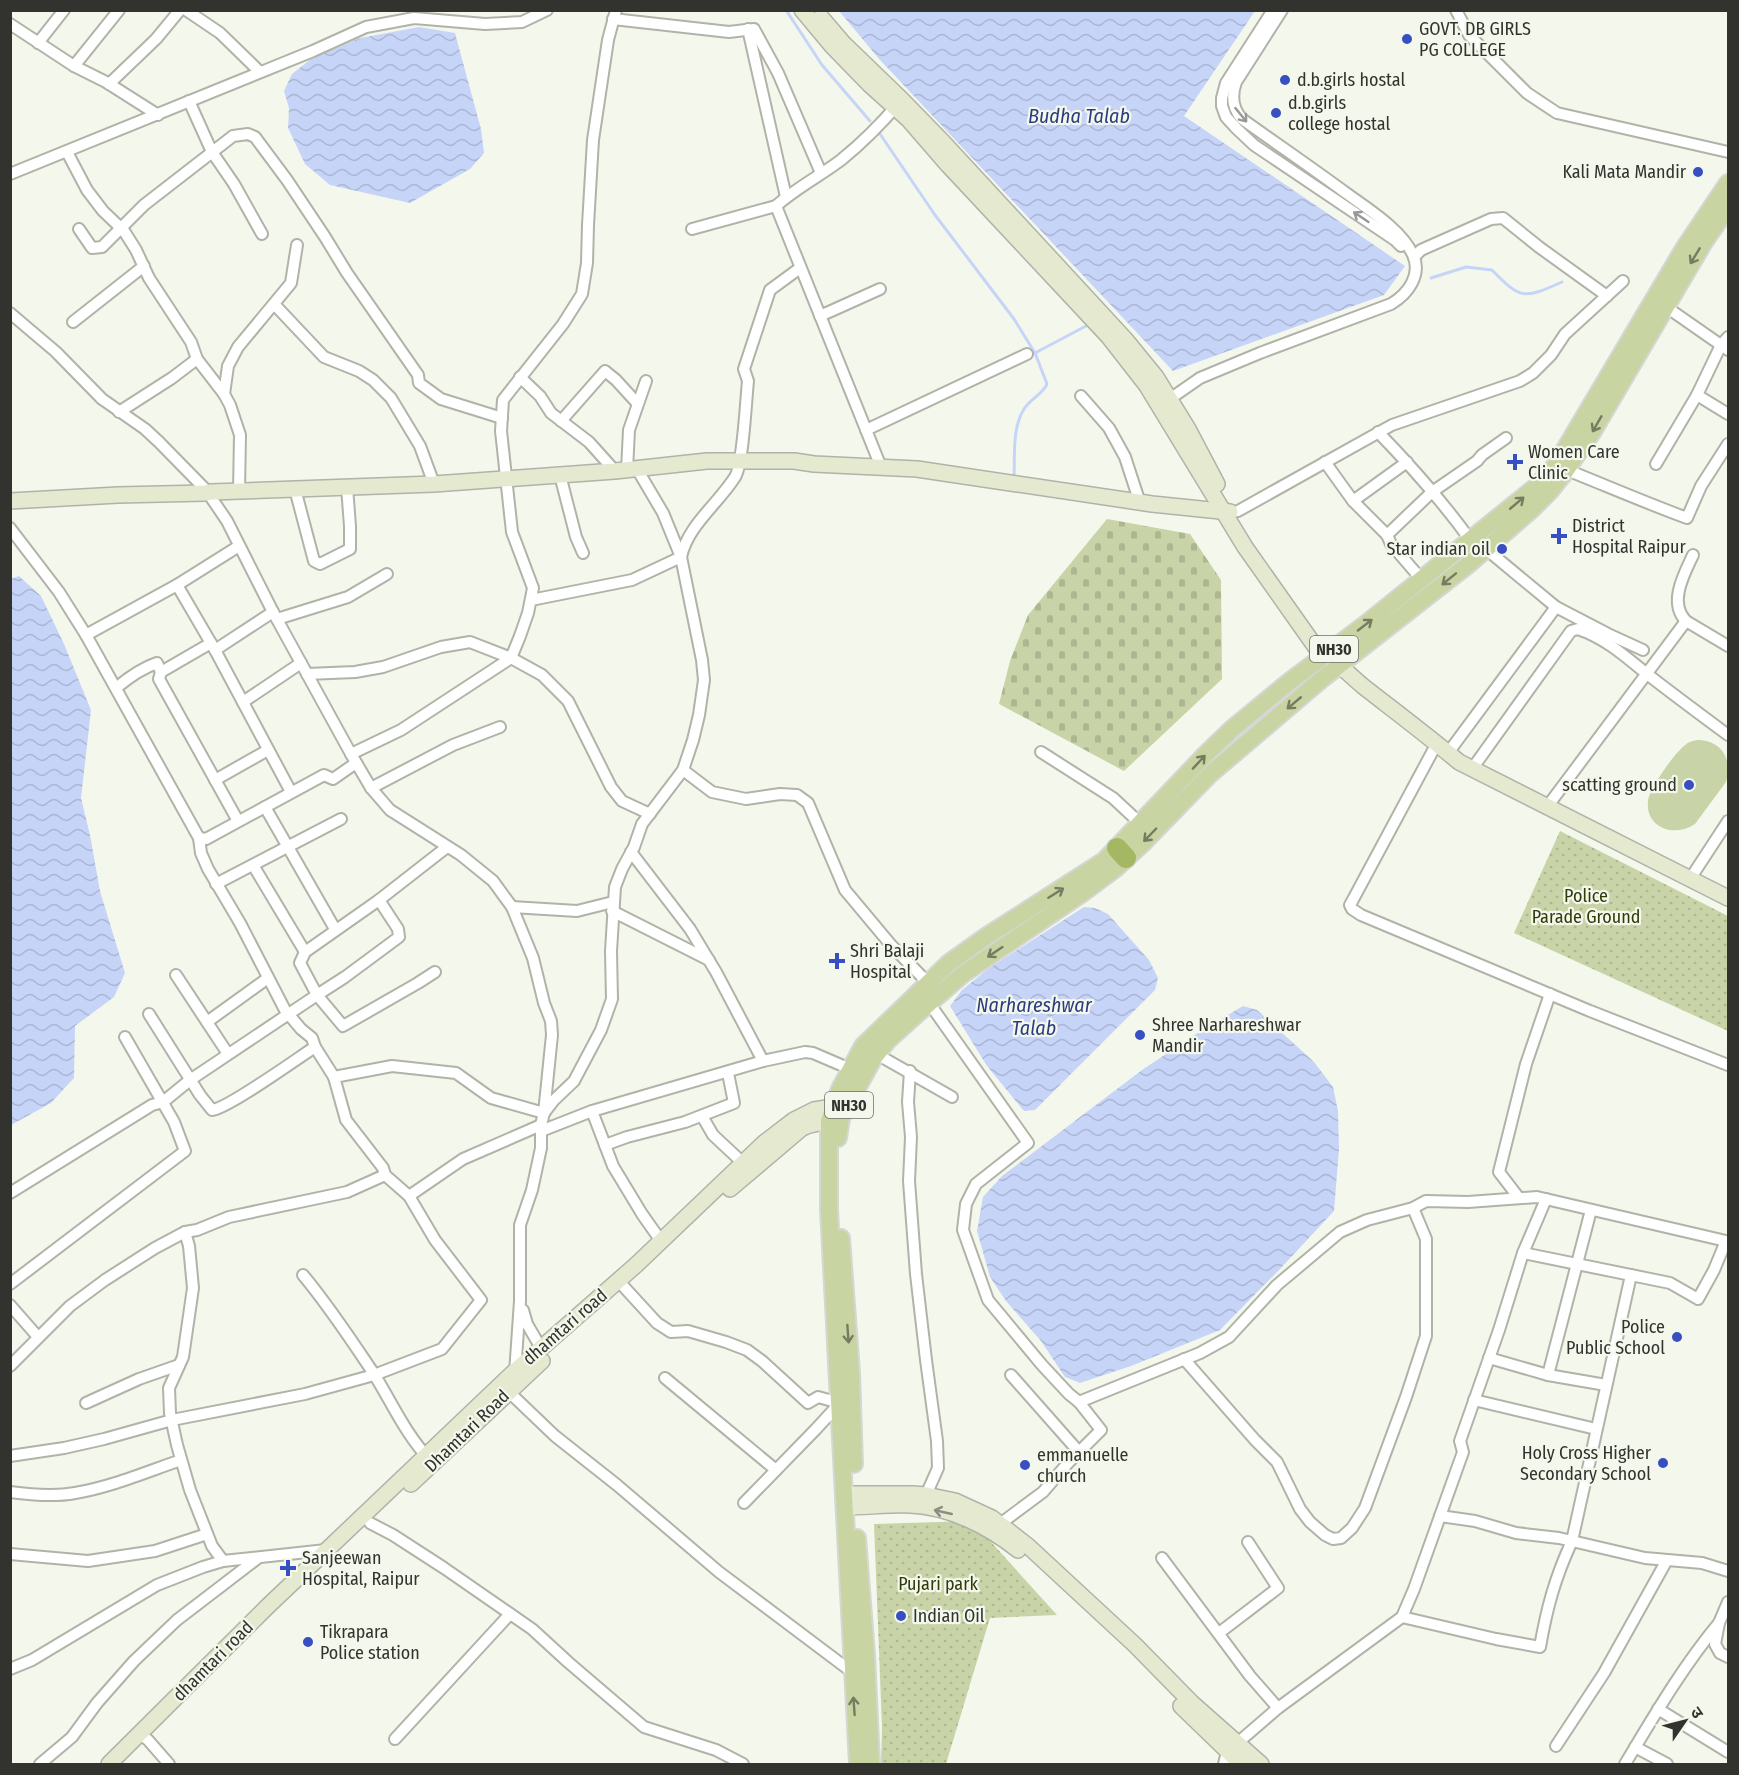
<svg xmlns="http://www.w3.org/2000/svg" width="1739" height="1775" font-family="'Fira Sans Condensed','Noto Sans Devanagari',sans-serif">
<defs>
<pattern id="cemetery-stones" width="16" height="16" patternUnits="userSpaceOnUse" patternTransform="scale(1.5)"><rect width="16" height="16" fill="#c8d4a7"/><path d="M2 7V4a2 2 0 0 1 4 0v3zM10 15v-3a2 2 0 0 1 4 0v3z" fill="#acb690"/></pattern>
<pattern id="park-dots" width="8" height="8" patternUnits="userSpaceOnUse" patternTransform="scale(1.5)"><rect width="8" height="8" fill="#c8d4a7"/><path d="M2 2h.1M6 6h.1" fill="none" stroke="#acb690" stroke-width="1.8" stroke-linecap="round"/></pattern>
<pattern id="water-waves" width="16" height="10" patternUnits="userSpaceOnUse" patternTransform="scale(1.5)"><rect width="16" height="10" fill="#c6d4f8"/><path d="M0 5q4-4 8 0t8 0" fill="none" stroke="#abb6d5"/></pattern>
</defs>
<rect width="100%" height="100%" fill="#f4f8ec"/>
<path fill="#c8d4a7" d="M1697,740C1722,740 1733,760 1726,782L1695,824C1675,838 1645,828 1648,801C1649,789 1674,754 1684,746C1688,742 1692,741 1697,740Z"/>
<path fill="url(#cemetery-stones)" d="M1107,519L1190,534L1221,580L1222,679L1124,771L999,704L1010,661L1028,615Z"/>
<g fill="url(#park-dots)">
<path d="M1560,831L1728,916V1031L1514,933Z"/>
<path d="M972,1521L1057,1615L990,1618L946,1764H881L882,1727L874,1524Z"/>
</g>
<g fill="url(#water-waves)">
<path d="M839,11H1255L1184,116L1405,266L1384,295L1173,371L880,60Z"/>
<path d="M419,27L455,33L481,129L484,153L470,169L410,203L330,185L305,164L288,128L289,108L284,91L292,74L311,59L360,38Z"/>
<path d="M19,576L41,596L64,644L91,710L81,798L90,835L100,891L125,973L114,997L75,1026L74,1078L51,1103L11,1125L10,579Z"/>
<path d="M1084,907L1095,908L1108,914L1149,960L1158,978L1155,990L1035,1110L1024,1111L987,1066L950,1006L962,990L989,968Z"/>
<path d="M1243,1006L1257,1010L1314,1062L1333,1087L1338,1111L1339,1149L1334,1211L1279,1270L1220,1330L1131,1366L1080,1383L1065,1377L1041,1341L1006,1301L990,1277L977,1231L983,1197L1002,1176L1142,1070L1196,1034Z"/>
</g>
<g fill="none" stroke-linecap="round" stroke-linejoin="round">
<g stroke="#c6d4f8" stroke-width="3">
<path d="M786,10L822,65L870,121"/>
<path d="M880,134L935,215L1014,319L1035,353L1047,384C1043,394 1030,399 1024,409C1012,428 1015,455 1014,476"/>
<path d="M1431,278L1466,267L1492,270C1521,300 1524,299 1562,282"/>
<path d="M1035,353L1086,326"/>
</g>
<defs>
<g id="street">
<path d="M186,10L220,33L260,72"/>
<path d="M1273,10L1226,83L1222,98V106L1226,117L1237,129L1254,145L1395,240L1401,246"/>
<path d="M1456,10L1469,35L1527,93L1557,113L1728,152"/>
<path d="M613,19L729,32L754,29L778,73L821,173"/>
<path d="M10,24L74,66L106,82L158,115"/>
<path d="M748,29L786,197"/>
<path d="M38,43L64,10"/>
<path d="M74,66L119,10"/>
<path d="M109,84L156,39L180,10"/>
<path d="M189,101L212,152L234,184L262,234"/>
<path d="M67,152L87,190L103,211L124,231L136,250L149,278L191,342L197,359L224,394L230,405L240,435L239,491"/>
<path d="M10,174L313,51L366,27L414,18L485,24L522,22L547,10"/>
<path d="M79,229L92,248L102,247L144,205L233,136L248,134L255,137L287,180L325,237L347,273L418,375L419,383L441,399L502,418"/>
<path d="M692,229L776,206"/>
<path d="M1414,257L1421,250L1491,219L1503,218L1539,247L1607,296"/>
<path d="M274,304L324,357L359,371L373,380L391,398L420,446L434,484"/>
<path d="M1662,304L1728,350"/>
<path d="M10,313L56,352L102,399L145,429L159,442L206,490L227,521L273,612L351,754L371,788L390,810L461,855L493,881L512,907L533,958L544,1003L551,1021L552,1035L544,1113L491,1098L456,1073L392,1066L334,1077L346,1120L383,1168L385,1175L409,1196L435,1240L481,1300L442,1349L374,1375L305,1394L172,1420L104,1439L64,1448L10,1456"/>
<path d="M820,316L880,289"/>
<path d="M73,322L144,266"/>
<path d="M520,377L540,396L551,413L589,442L615,471"/>
<path d="M224,394L228,366L238,347L291,283L297,245"/>
<path d="M1697,395L1728,414"/>
<path d="M1081,396L1109,428L1125,457L1140,503"/>
<path d="M1164,403L1200,378L1260,353L1391,304C1408,294 1422,275 1413,255C1402,230 1368,209 1346,193C1312,168 1277,144 1242,119C1232,108 1231,96 1236,82L1282,10"/>
<path d="M119,412L172,378L197,359"/>
<path d="M561,421L605,371L616,380L637,403"/>
<path d="M866,430L1027,354"/>
<path d="M1378,432C1411,466 1443,502 1471,541"/>
<path d="M1325,462L1353,501L1387,535L1391,544L1422,580"/>
<path d="M1656,464L1697,395L1721,345L1728,337"/>
<path d="M881,467L776,206C796,188 820,176 841,160C862,143 881,124 898,104"/>
<path d="M627,470L629,430L646,381"/>
<path d="M1567,470C1607,486 1646,503 1687,518L1701,486L1728,444"/>
<path d="M560,475L576,537L583,553"/>
<path d="M295,489L314,561L320,564L350,549V526L347,487"/>
<path d="M1353,501L1407,462"/>
<path d="M1234,512L1238,511L1392,425L1520,381L1533,373L1551,355L1565,334L1623,281"/>
<path d="M10,528L59,592L86,635L199,838L201,853L208,869L240,923L285,1010L301,1029L312,1038L315,1047L334,1077"/>
<path d="M1387,535L1432,492L1477,461L1482,455L1506,438"/>
<path d="M1486,549L1556,607L1608,634L1643,650"/>
<path d="M1693,555C1684,574 1668,603 1686,621L1728,646"/>
<path d="M177,585L215,650L291,792"/>
<path d="M531,600L632,580L681,557L663,513L637,469"/>
<path d="M277,619L348,597L387,574"/>
<path d="M86,635L177,585L239,546"/>
<path d="M211,643L161,672L159,679L238,821"/>
<path d="M215,650L273,612"/>
<path d="M307,674L355,672L383,667L441,647L470,642L511,658L542,675L568,701L611,787L622,801L650,814"/>
<path d="M116,688C128,678 142,668 157,663L161,672"/>
<path d="M243,702L301,663"/>
<path d="M1437,743L1356,894L1350,905L1352,909L1361,915L1590,1011L1728,1065"/>
<path d="M1041,752L1113,798L1141,824"/>
<path d="M1448,753L1556,607"/>
<path d="M351,754L401,730L511,658L520,636L528,613L533,588L512,532L501,431L503,400L563,324L582,294L587,263L588,225L593,140L608,40L616,10"/>
<path d="M1472,769L1571,631L1578,629C1605,638 1625,656 1647,674C1674,695 1701,715 1728,735"/>
<path d="M683,770L712,792L746,799L780,794L797,795L808,803L845,890L891,945L928,983"/>
<path d="M215,780L268,750"/>
<path d="M371,788L453,745L500,727"/>
<path d="M265,807L335,929"/>
<path d="M1547,807L1686,621"/>
<path d="M199,838L206,839L324,775L333,779L356,763"/>
<path d="M631,852L690,929L716,972L763,1061"/>
<path d="M253,865L305,952"/>
<path d="M1690,879L1728,821"/>
<path d="M216,884L341,819"/>
<path d="M379,900L398,929L399,937L345,977L317,995L343,1026L418,983L435,972"/>
<path d="M512,907L577,911L613,902"/>
<path d="M612,911L709,960"/>
<path d="M176,975L228,1054"/>
<path d="M927,1000L1028,1143L976,1184L966,1204L963,1230L988,1300L1042,1365L1069,1394L1079,1402L1101,1430L1068,1463L1043,1492L1000,1524"/>
<path d="M149,1014L200,1095L212,1110C227,1109 298,1058 315,1047"/>
<path d="M207,1022L268,978"/>
<path d="M873,1052L952,1097"/>
<path d="M910,1071L908,1102L911,1137L909,1181L916,1274L926,1360L937,1441L938,1468L926,1495"/>
<path d="M592,1111L613,1166L642,1214L661,1241"/>
<path d="M702,1116L713,1135L743,1163"/>
<path d="M541,1131L592,1111L763,1061L805,1052L813,1053L855,1071"/>
<path d="M605,1145L627,1137L685,1122L734,1103L728,1073"/>
<path d="M10,1193L152,1105L163,1102L190,1080L317,995L300,963L305,952L379,900L447,847"/>
<path d="M409,1196L463,1159L541,1125"/>
<path d="M1519,1198L1499,1172L1526,1064L1550,994"/>
<path d="M185,1232L189,1246L193,1288L183,1357L169,1388L170,1413L177,1445L190,1490L212,1546L223,1561"/>
<path d="M303,1275C329,1306 352,1341 374,1374C392,1403 406,1435 430,1460"/>
<path d="M10,1284L185,1151L174,1122L125,1037"/>
<path d="M624,1287L657,1323L671,1332L688,1331L726,1342L747,1350L762,1361L808,1403L818,1397L840,1403L816,1429L744,1503"/>
<path d="M10,1305L38,1337"/>
<path d="M523,1310L527,1324L541,1348"/>
<path d="M1489,1358L1548,1375L1606,1385"/>
<path d="M1184,1359L1255,1440L1277,1462L1300,1509L1310,1522L1325,1535L1333,1539L1341,1538L1352,1528L1365,1508L1406,1397L1426,1336V1239L1413,1208"/>
<path d="M10,1366L70,1306L105,1280L155,1248L185,1232L197,1230L229,1217L347,1192L385,1175"/>
<path d="M515,1373L520,1301V1225L532,1190L541,1148V1125L544,1113L554,1100L574,1081L601,1030L612,999L611,951L615,887L622,869L634,847L642,824L683,770L693,740L699,715L704,680L702,660L681,557C688,525 718,504 735,477C743,465 746,399 748,381L744,369L770,290L800,268"/>
<path d="M1011,1375L1079,1452"/>
<path d="M1548,1375L1591,1210"/>
<path d="M665,1378L776,1470"/>
<path d="M508,1391L555,1436L617,1485L719,1572L852,1672"/>
<path d="M1474,1400L1596,1429"/>
<path d="M1079,1402L1200,1353L1229,1337L1277,1285L1340,1232L1367,1220L1413,1208L1426,1201L1468,1202L1537,1197L1726,1241L1714,1270L1698,1299L1670,1283L1523,1253"/>
<path d="M86,1403L139,1379L179,1365"/>
<path d="M10,1492C32,1495 54,1497 75,1493C111,1487 146,1472 181,1460"/>
<path d="M1440,1516L1475,1521L1516,1533L1559,1538L1645,1558L1702,1563L1728,1571"/>
<path d="M370,1523L393,1535L444,1568L532,1629L568,1662L644,1727L716,1750L743,1764"/>
<path d="M10,1554L88,1561L155,1551L207,1534"/>
<path d="M1162,1558L1250,1676L1278,1708"/>
<path d="M1728,1602L1719,1623L1715,1644L1720,1653L1728,1657"/>
<path d="M1402,1617L1496,1639L1540,1647C1547,1607 1555,1578 1572,1541L1631,1275"/>
<path d="M1219,1633L1278,1588L1248,1542"/>
<path d="M10,1669L32,1660L157,1585L203,1567L223,1561L326,1550L332,1558"/>
<path d="M1658,1709L1728,1752"/>
<path d="M140,1734L148,1740L169,1764"/>
<path d="M395,1739L510,1614"/>
<path d="M1556,1746L1604,1673L1667,1560"/>
<path d="M1635,1747L1667,1764"/>
<path d="M40,1764L72,1737L97,1703L134,1661L177,1620L258,1558"/>
<path d="M1224,1764L1227,1752L1278,1708L1402,1617L1414,1589L1463,1452L1460,1441L1499,1330L1523,1253L1546,1199"/>
<path d="M1625,1764C1654,1716 1683,1666 1719,1623"/>
</g>
<g id="secondary">
<path d="M802,10L832,46L870,85L909,120L948,165L1108,336L1147,386L1245,547L1317,649C1334,658 1348,674 1364,687C1396,712 1428,736 1459,762L1728,898"/>
<path d="M821,17L844,44L902,100L943,142L1125,339L1156,377L1188,429L1217,484"/>
<path d="M10,501L118,495L205,493L211,492L434,484L615,471L707,461H794L814,464L917,469L1152,504L1230,512"/>
<path d="M730,1189L802,1128C815,1122 826,1121 840,1124"/>
<path d="M411,1484L542,1361"/>
<path d="M845,1494H913L926,1495L955,1501L992,1518L1028,1546L1135,1645L1192,1703L1261,1764"/>
<path d="M845,1507C867,1507 890,1504 911,1505C950,1507 988,1526 1018,1550"/>
<path d="M1181,1706L1241,1764"/>
<path d="M109,1764L268,1606L515,1371L636,1265L764,1143L794,1120L814,1110L833,1107L843,1110"/>
</g>
<g id="primary">
<path d="M838,1138L841,1118L873,1059L888,1040L918,1013L963,974L1081,894L1116,868L1142,844L1209,775L1323,678L1470,563L1531,510L1550,491L1562,476L1593,431L1704,242L1728,207"/>
<path d="M841,1238L851,1373L854,1464"/>
<path d="M857,1538L866,1655L871,1764"/>
<path d="M858,1764L829,1209V1121L840,1089L863,1046L949,963L987,936L1104,861L1205,755L1232,729L1289,682L1366,624L1537,486L1555,466L1685,247L1728,183"/>
</g>
<path id="highway" d="M1117,848L1126,858"/>
</defs>
<use href="#street" stroke="#b0b3a8" stroke-width="14"/>
<use href="#secondary" stroke="#b0b3a8" stroke-width="18"/>
<use href="#primary" stroke="#d6d6d5" stroke-width="20"/>
<use href="#highway" stroke="#d6d6d5" stroke-width="22"/>
<use href="#street" stroke="#fff" stroke-width="10"/>
<use href="#secondary" stroke="#e4e9d0" stroke-width="15"/>
<use href="#primary" stroke="#c8d4a1" stroke-width="16"/>
<use href="#highway" stroke="#a4b763" stroke-width="20"/>
</g>
<defs><path id="oneway-shaft" d="M-6 0H5M1.5-3L5.5 0L1.5 3" fill="none" stroke-width="1.6" stroke-linecap="round" stroke-linejoin="round" transform="scale(1.5)"/></defs>
<g stroke="#989997">
<use href="#oneway-shaft" transform="translate(1241 115) rotate(51)"/>
<use href="#oneway-shaft" transform="translate(1361 217) rotate(-146)"/>
</g>
<g stroke="#767b62">
<use href="#oneway-shaft" transform="translate(1695 256) rotate(121)"/>
<use href="#oneway-shaft" transform="translate(1597 424) rotate(120)"/>
<use href="#oneway-shaft" transform="translate(1517 503) rotate(-40)"/>
<use href="#oneway-shaft" transform="translate(1449 579) rotate(141)"/>
<use href="#oneway-shaft" transform="translate(1365 625) rotate(-38)"/>
<use href="#oneway-shaft" transform="translate(1294 703) rotate(140)"/>
<use href="#oneway-shaft" transform="translate(1199 762) rotate(-47)"/>
<use href="#oneway-shaft" transform="translate(1150 835) rotate(134)"/>
<use href="#oneway-shaft" transform="translate(1056 893) rotate(-32)"/>
<use href="#oneway-shaft" transform="translate(995 952) rotate(146)"/>
<use href="#oneway-shaft" transform="translate(848 1334) rotate(86)"/>
<use href="#oneway-shaft" transform="translate(854 1706) rotate(-94)"/>
</g>
<use stroke="#8b8e80" href="#oneway-shaft" transform="translate(943 1512) rotate(-167)"/>
<g fill="#384fc1" stroke="#f4f8ec" stroke-width="2">
<circle cx="1407" cy="39" r="6"/>
<circle cx="1285" cy="80" r="6"/>
<circle cx="1276" cy="113" r="6"/>
<circle cx="1698" cy="172" r="6"/>
<path d="M1512 453h6v6h6v6h-6v6h-6v-6h-6v-6h6z"/>
<path d="M1556 527h6v6h6v6h-6v6h-6v-6h-6v-6h6z"/>
<circle cx="1502" cy="549" r="6"/>
<circle cx="1689" cy="785" r="6"/>
<path d="M834 952h6v6h6v6h-6v6h-6v-6h-6v-6h6z"/>
<circle cx="1140" cy="1035" r="6"/>
<circle cx="1677" cy="1337" r="6"/>
<circle cx="1663" cy="1463" r="6"/>
<circle cx="1025" cy="1465" r="6"/>
<path d="M285 1559h6v6h6v6h-6v6h-6v-6h-6v-6h6z"/>
<circle cx="901" cy="1616" r="6"/>
<circle cx="308" cy="1642" r="6"/>
</g>
<g text-anchor="middle" stroke-width="4.5" stroke-linejoin="round" paint-order="stroke">
<g fill="#f4f8ec" stroke="#6c6e68" stroke-width="1.5">
<rect x="1310" y="636" width="48" height="26" rx="4.5"/>
<rect x="825" y="1092" width="48" height="26" rx="4.5"/>
</g>
<g font-size="16" font-weight="bold" fill="#32332f">
<text x="1334" y="655">NH30</text>
<text x="849" y="1111">NH30</text>
</g>
<g font-size="18" fill="#32332f" stroke="#f4f8ec" text-anchor="start">
<text x="1419" y="35">GOVT. DB GIRLS<tspan x="1419" dy="21">PG COLLEGE</tspan></text>
<text x="1297" y="86">d.b.girls hostal</text>
<text x="1288" y="109">d.b.girls<tspan x="1288" dy="21">college hostal</tspan></text>
<text x="1686" y="178" text-anchor="end">Kali Mata Mandir</text>
<text x="1528" y="458">Women Care<tspan x="1528" dy="21">Clinic</tspan></text>
<text x="1572" y="532">District<tspan x="1572" dy="21">Hospital Raipur</tspan></text>
<text x="1490" y="555" text-anchor="end">Star indian oil</text>
<text x="1677" y="791" text-anchor="end">scatting ground</text>
<text x="850" y="957">Shri Balaji<tspan x="850" dy="21">Hospital</tspan></text>
<text x="1152" y="1031">Shree Narhareshwar<tspan x="1152" dy="21">Mandir</tspan></text>
<text x="1665" y="1333" text-anchor="end">Police<tspan x="1665" dy="21">Public School</tspan></text>
<text x="1651" y="1459" text-anchor="end">Holy Cross Higher<tspan x="1651" dy="21">Secondary School</tspan></text>
<text x="1037" y="1461">emmanuelle<tspan x="1037" dy="21">church</tspan></text>
<text x="302" y="1564">Sanjeewan<tspan x="302" dy="21">Hospital, Raipur</tspan></text>
<text x="913" y="1622">Indian Oil</text>
<text x="320" y="1638">Tikrapara<tspan x="320" dy="21">Police station</tspan></text>
</g>
<g font-size="18" fill="#313a08" stroke="#f4f8ec">
<text x="1586" y="902">Police<tspan x="1586" dy="21">Parade Ground</tspan></text>
<text x="938" y="1590">Pujari park</text>
</g>
<g font-size="18" fill="#32332f" stroke="#f4f8ec">
<text transform="translate(565 1327) rotate(-41)" y="6">dhamtari road</text>
<text transform="translate(467 1431) rotate(-44)" y="6">Dhamtari Road</text>
<text transform="translate(213 1661) rotate(-45)" y="6">dhamtari road</text>
</g>
<g font-size="20" font-style="italic" fill="#2b3c81" stroke="#f4f8ec">
<text x="1079" y="123">Budha Talab</text>
<text x="1034" y="1012">Narhareshwar<tspan x="1034" dy="23">Talab</tspan></text>
</g>
</g>
<rect width="1739" height="1775" fill="none" stroke="#32332f" stroke-width="24"/>
<g transform="translate(1685 1721) rotate(55)" stroke="#f4f8ec" stroke-width="4.5" paint-order="stroke">
<path d="M0-4.5L10 22L0 15L-10 22Z" fill="#32332f"/>
<text y="-9" font-size="16" font-weight="bold" text-anchor="middle" fill="#32332f">उ</text>
</g>
</svg>
